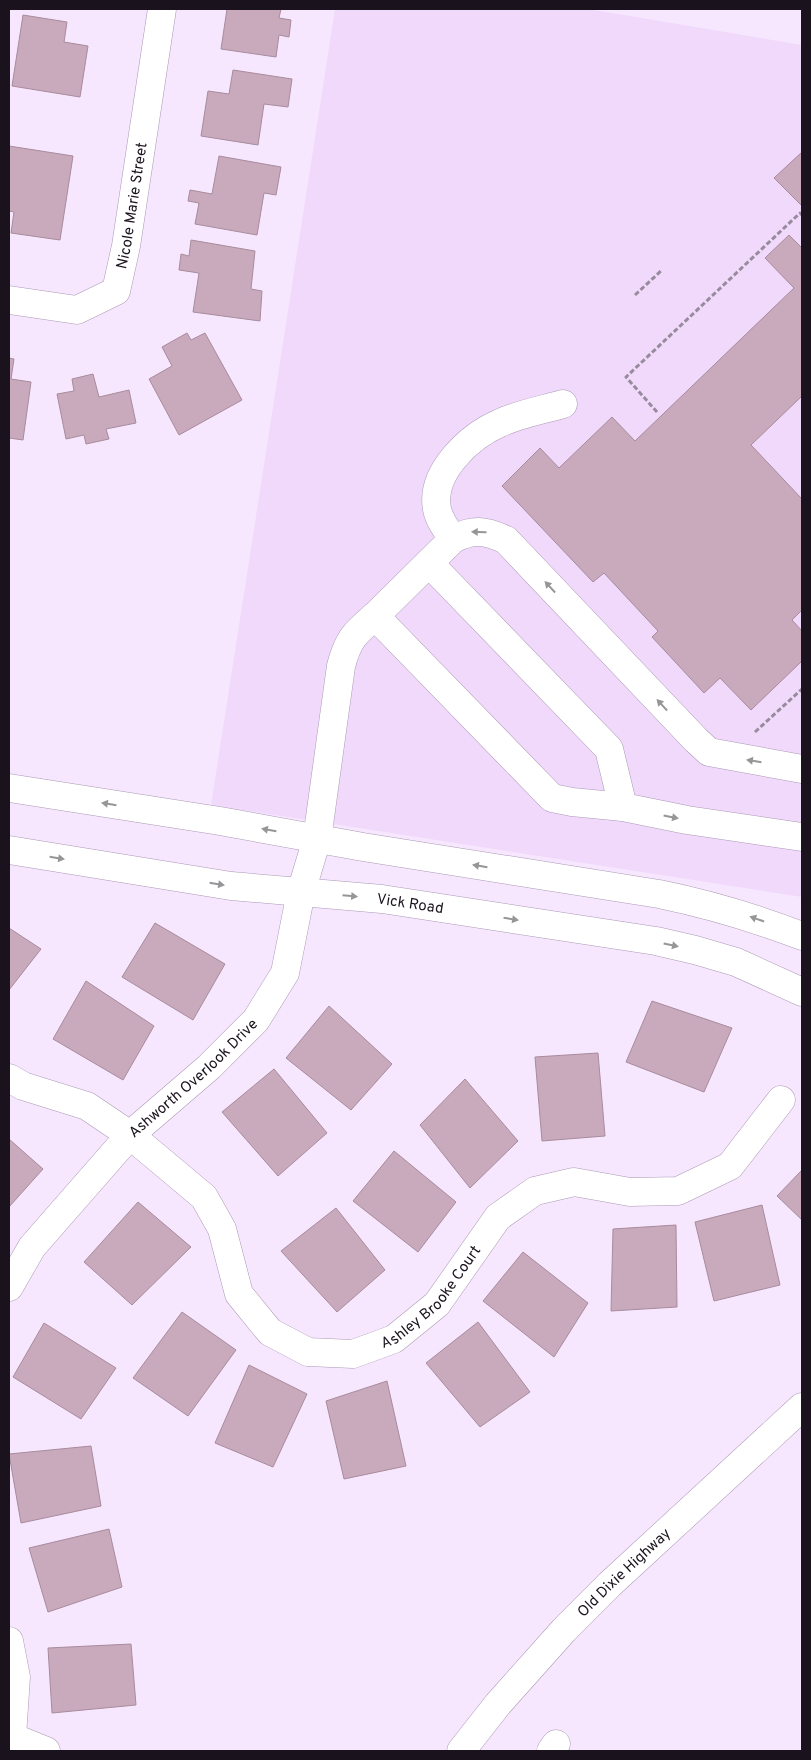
<svg xmlns="http://www.w3.org/2000/svg" width="811" height="1760" font-family="Overpass,sans-serif">
<rect width="100%" height="100%" fill="#f7e7fe"/>
<path fill="#f1d9fc" d="M335,9H588L802,45V897L211,805Z"/>
<g fill="#c8aabc" stroke="#a88b9d">
<path d="M227,9H281L279,18L291,20L289,37L279,35L276,57L221,49Z"/>
<path d="M23,15L67,22L64,42L88,46L80,97L12,86Z"/>
<path d="M233,70L292,79L288,107L264,104L258,145L201,136L208,91L229,94Z"/>
<path d="M9,146L73,156L60,240L11,233L14,212L9,211Z"/>
<path d="M802,152V206L774,178Z"/>
<path d="M219,156L281,167L276,195L264,193L257,235L195,224L199,203L188,201L190,190L212,194Z"/>
<path d="M789,235L802,248V396L751,445L802,499V610L792,620L802,631V661L751,710L720,678L704,693L652,637L658,631L604,573L593,582L502,486L540,448L559,468L612,417L635,441L794,288L765,258Z"/>
<path d="M191,240L255,251L251,289L262,291L260,321L193,312L199,273L179,270L181,254L189,256Z"/>
<path d="M187,333L191,340L205,333L242,400L179,435L149,379L172,366L162,347Z"/>
<path d="M9,358L14,359L11,379L31,382L23,440L9,438Z"/>
<path d="M93,374L99,397L129,390L136,423L106,429L109,439L86,444L84,435L66,439L57,394L74,391L72,379Z"/>
<path d="M155,923L225,964L193,1020L122,977Z"/>
<path d="M9,928L41,949L9,990Z"/>
<path d="M86,981L154,1026L123,1080L53,1039Z"/>
<path d="M652,1001L732,1028L704,1092L626,1062Z"/>
<path d="M329,1006L392,1064L351,1110L286,1058Z"/>
<path d="M598,1053L605,1136L542,1141L535,1057Z"/>
<path d="M274,1069L327,1133L278,1176L222,1112Z"/>
<path d="M465,1079L518,1141L470,1188L420,1125Z"/>
<path d="M9,1139L43,1169L9,1207Z"/>
<path d="M394,1151L456,1202L418,1252L353,1201Z"/>
<path d="M802,1170V1220L777,1196Z"/>
<path d="M138,1202L191,1247L132,1305L84,1262Z"/>
<path d="M762,1205L780,1285L714,1301L695,1222Z"/>
<path d="M336,1208L385,1270L337,1312L281,1251Z"/>
<path d="M676,1225L677,1307L611,1311L613,1229Z"/>
<path d="M523,1252L588,1303L554,1357L483,1301Z"/>
<path d="M182,1312L236,1350L188,1416L133,1378Z"/>
<path d="M478,1322L530,1392L480,1427L426,1363Z"/>
<path d="M44,1323L116,1368L81,1419L13,1377Z"/>
<path d="M249,1365L307,1394L273,1467L215,1443Z"/>
<path d="M387,1381L406,1466L344,1479L326,1401Z"/>
<path d="M91,1446L101,1506L21,1523L9,1454Z"/>
<path d="M109,1529L122,1587L48,1612L29,1548Z"/>
<path d="M131,1644L136,1705L52,1713L48,1648Z"/>
</g>
<g fill="none" stroke-linecap="round" stroke-linejoin="round">
<defs>
<g id="minor">
<path id="s1" d="M9,300L77,310L116,291L126,246L162,9"/>
<path d="M453,539C447,530 439,520 437,509C430,472 470,436 500,423C519,414 542,410 563,404"/>
<path d="M429,563L609,749L623,807"/>
<path d="M802,769L709,752L696,740L506,540C485,530 473,529 453,539L375,616L552,798L572,802L623,807L687,820L802,837"/>
<path d="M9,788L220,821L363,847L659,894C708,904 755,918 802,936"/>
<path id="s2" d="M9,850L231,886L382,899L656,941L695,950L736,962L802,992"/>
<path id="s3" d="M9,1078L23,1086L87,1106L130,1135L204,1197L222,1229L239,1294L270,1332L308,1352L353,1354L394,1339L437,1304L498,1217L535,1191L574,1182L630,1192L678,1191L730,1166L781,1100"/>
<path id="s4" d="M9,1287L32,1247L130,1135L209,1067L256,1020L285,973L301,892L317,839L341,666C348,639 355,633 375,616"/>
<path d="M9,1641L16,1677L11,1751"/>
<path d="M9,1736L46,1751"/>
<path id="s5" d="M461,1751L498,1704L564,1630L610,1584L802,1407"/>
<path d="M551,1751L556,1744"/>
</g>
</defs>
<use href="#minor" stroke="#ab99b4" stroke-width="29"/>
<g stroke="#978b9d" stroke-width="3" stroke-dasharray="5 2.5" stroke-linecap="butt">
<path d="M635,295L662,270"/>
<path d="M657,412L626,377L800,213L802,215"/>
<path d="M755,732L802,689"/>
</g>
<use href="#minor" stroke="#fff" stroke-width="28"/>
</g>
<defs><path id="oneway-solid" d="M-6-.8H1V-3.2L6.5 0L1 3.2V.8H-6Z" transform="scale(1.25)"/></defs>
<g fill="#989599">
<use href="#oneway-solid" transform="translate(479 532) rotate(-179)"/>
<use href="#oneway-solid" transform="translate(550 587) rotate(-133)"/>
<use href="#oneway-solid" transform="translate(662 705) rotate(-133)"/>
<use href="#oneway-solid" transform="translate(754 761) rotate(-171)"/>
<use href="#oneway-solid" transform="translate(109 804) rotate(-171)"/>
<use href="#oneway-solid" transform="translate(671 817) rotate(11)"/>
<use href="#oneway-solid" transform="translate(269 830) rotate(-170)"/>
<use href="#oneway-solid" transform="translate(57 858) rotate(9)"/>
<use href="#oneway-solid" transform="translate(480 866) rotate(-171)"/>
<use href="#oneway-solid" transform="translate(217 884) rotate(9)"/>
<use href="#oneway-solid" transform="translate(350 896) rotate(5)"/>
<use href="#oneway-solid" transform="translate(511 919) rotate(9)"/>
<use href="#oneway-solid" transform="translate(757 919) rotate(-161)"/>
<use href="#oneway-solid" transform="translate(671 945) rotate(12)"/>
</g>
<g text-anchor="middle" stroke-width="4" stroke-linejoin="round" paint-order="stroke">
<g font-size="15" fill="#1a131d" stroke="#fff">
<text dy="5" stroke="none"><textPath href="#s1" startOffset="199">Nicole Marie Street</textPath></text>
<text dy="5" stroke="none"><textPath href="#s2" startOffset="405">Vick Road</textPath></text>
<text dy="5" stroke="none"><textPath href="#s4" startOffset="280">Ashworth Overlook Drive</textPath></text>
<text dy="5" stroke="none"><textPath href="#s3" startOffset="572">Ashley Brooke Court</textPath></text>
<text dy="5" stroke="none"><textPath href="#s5" startOffset="242">Old Dixie Highway</textPath></text>
</g>
</g>
<rect width="811" height="1760" fill="none" stroke="#1a131d" stroke-width="20"/>
</svg>
